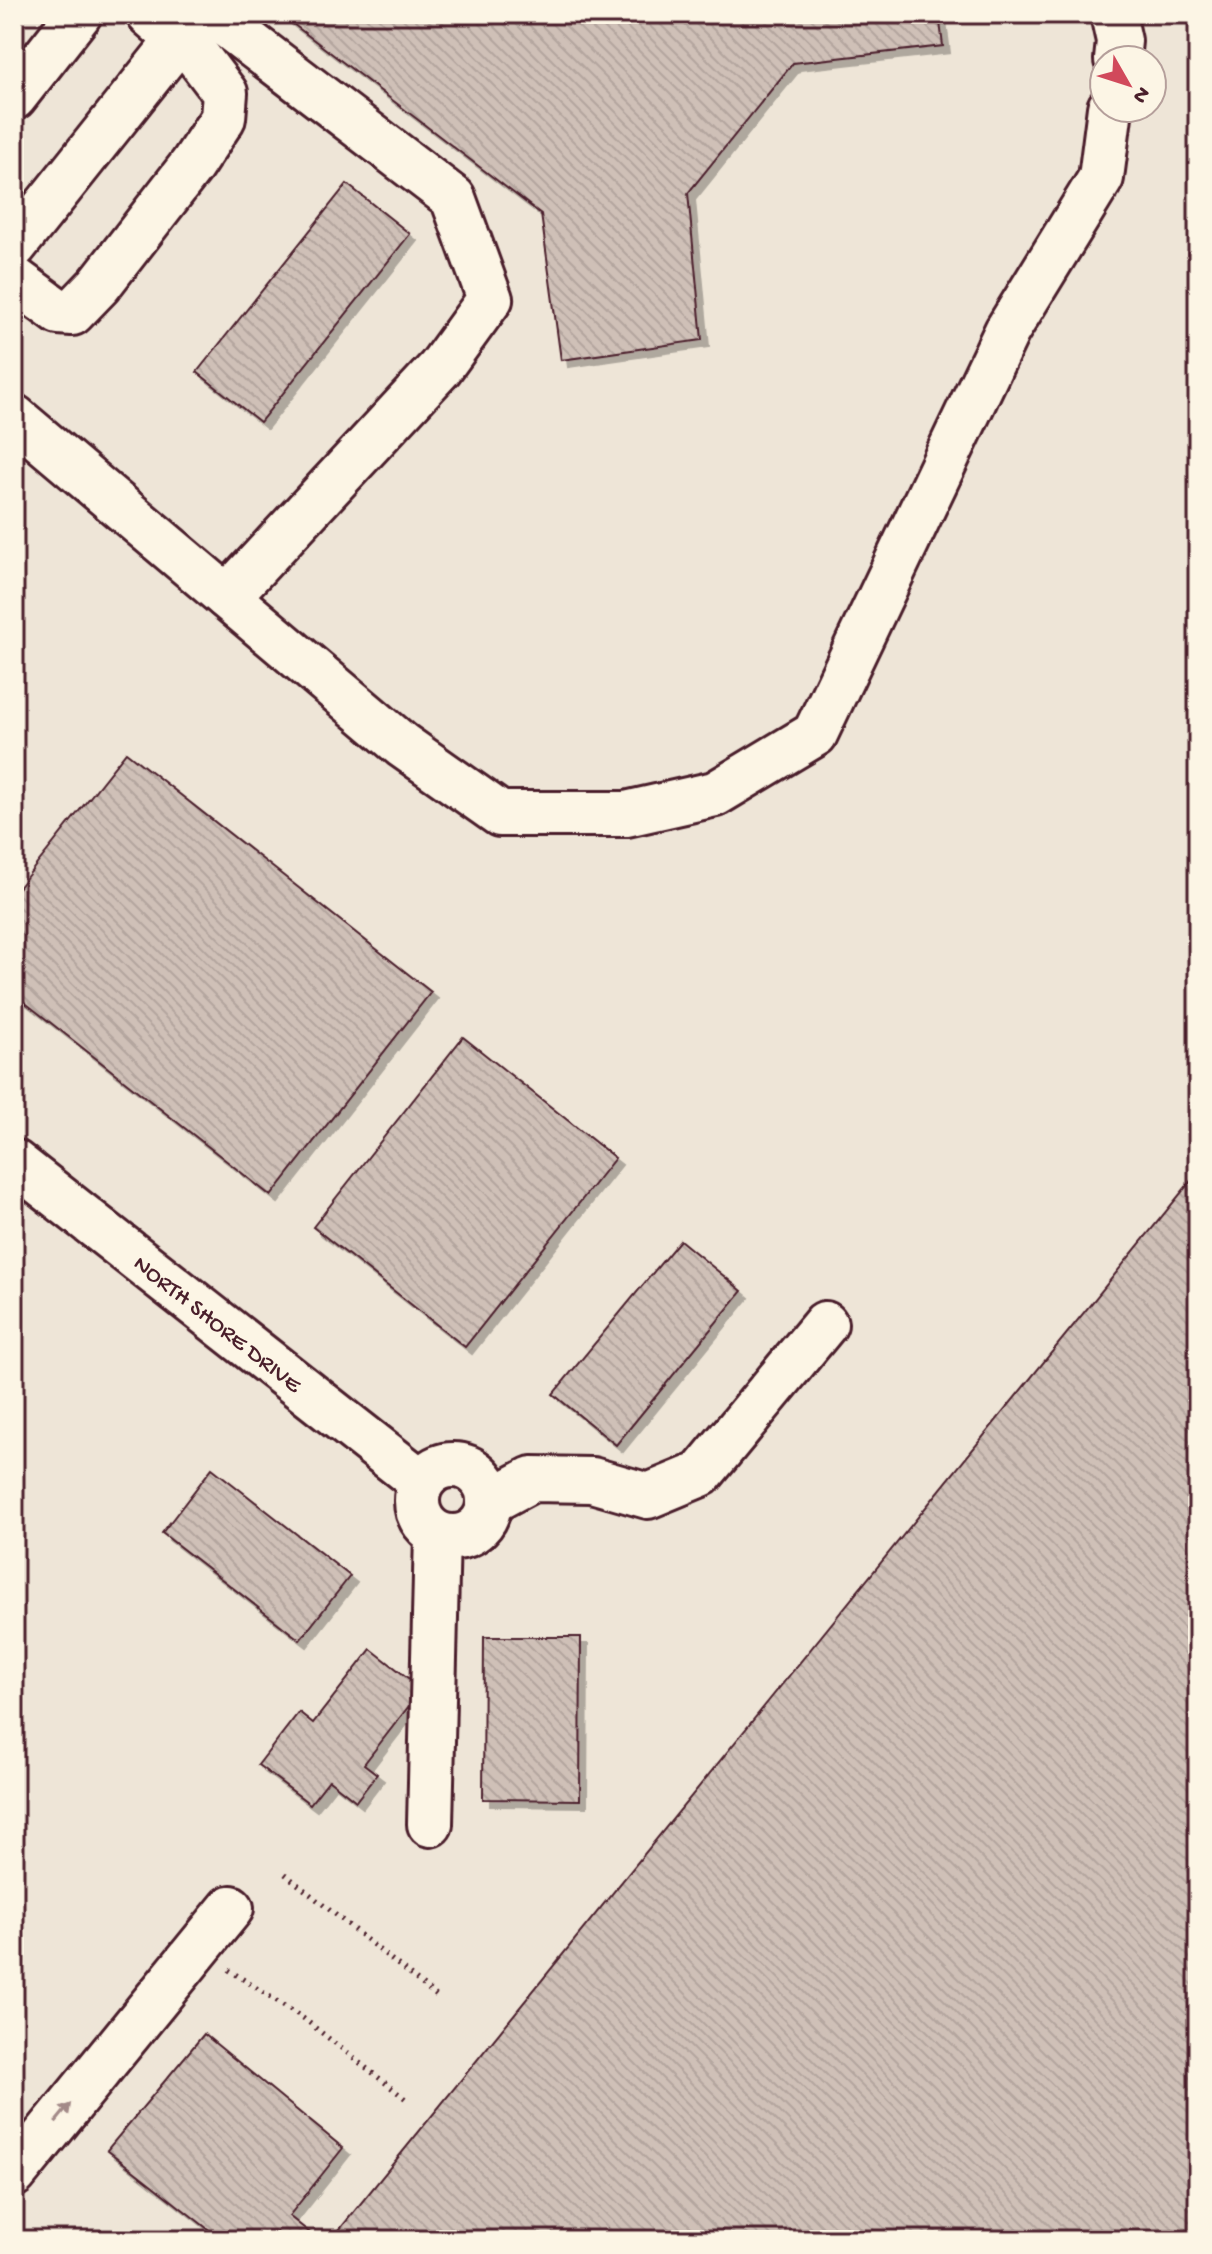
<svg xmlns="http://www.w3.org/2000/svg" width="1212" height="2254" font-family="'Gochi Hand',sans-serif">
<defs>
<pattern id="building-back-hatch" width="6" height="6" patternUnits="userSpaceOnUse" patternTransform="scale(2)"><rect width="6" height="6" fill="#cfc0b7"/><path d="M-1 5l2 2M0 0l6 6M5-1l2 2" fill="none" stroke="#b3a59e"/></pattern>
<filter id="shadow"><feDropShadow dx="7" dy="7" stdDeviation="0" flood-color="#0004"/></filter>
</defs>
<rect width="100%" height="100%" fill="#fcf5e5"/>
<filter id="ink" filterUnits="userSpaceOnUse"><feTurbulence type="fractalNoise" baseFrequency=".0125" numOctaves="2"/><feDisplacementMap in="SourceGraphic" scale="16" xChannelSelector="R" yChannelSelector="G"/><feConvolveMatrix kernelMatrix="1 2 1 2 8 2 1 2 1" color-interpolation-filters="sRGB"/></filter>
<g filter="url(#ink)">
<path fill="#eee5d7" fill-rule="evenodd" d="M14,14H1198V2240H14ZM1104,60H1152V108H1104Z"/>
<g fill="url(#building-back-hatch)" stroke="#4a1f2b" stroke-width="2" filter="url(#shadow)">
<path d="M280,14H939L943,46L793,63L688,193L702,340L561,360L541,214Z"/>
<path d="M347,184L410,234L260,422L197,372Z"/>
<path d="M126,752L431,992L271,1196L14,994V893Z"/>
<path d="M463,1037L615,1158L465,1347L313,1227Z"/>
<path d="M1198,1172V2240H331Z"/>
<path d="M680,1240L742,1291L616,1445L553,1394Z"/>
<path d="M212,1468L350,1576L300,1640L162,1533Z"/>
<path d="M484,1637H581L580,1800L483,1799Z"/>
<path d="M371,1649L422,1689L364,1764L377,1774L356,1801L329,1780L310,1804L258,1765L299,1712L313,1723Z"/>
<path d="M204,2034L343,2148L289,2216L319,2240H287L276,2232L270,2240H222L107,2150Z"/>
<path d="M196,2232L206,2240H190Z"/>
</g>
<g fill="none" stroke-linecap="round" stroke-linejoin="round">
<defs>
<g id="minor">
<path d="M212,14L453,198L490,299L440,368L227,597"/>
<path d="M1113,14L1119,41L1117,60"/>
<path d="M14,97L79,14"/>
<path d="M14,246L179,39"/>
<path d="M14,279L59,312L72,313L99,285L192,165L223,118L225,93L197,56L149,14"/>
<path d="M14,417L402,745L500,814H626L715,794L815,734L1007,331L1101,178L1110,108"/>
<path id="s1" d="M14,1162L421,1482"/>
<circle cx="453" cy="1501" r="36"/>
<path d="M489,1502L532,1479L592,1480L648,1496L701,1474L825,1324"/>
<path d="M430,1824L437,1534"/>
<path d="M14,2174L231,1908"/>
</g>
</defs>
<use href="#minor" stroke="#4a1f2b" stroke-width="50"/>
<g stroke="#4a1f2b" stroke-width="5" stroke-dasharray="2 6" stroke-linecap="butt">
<path d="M285,1874L439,1998"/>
<path d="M229,1970L303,2018L407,2100"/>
</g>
<use href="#minor" stroke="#fcf5e5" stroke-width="44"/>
</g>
<defs><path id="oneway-solid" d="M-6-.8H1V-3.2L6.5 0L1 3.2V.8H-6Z" transform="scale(2)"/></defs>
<use fill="#a38a88" href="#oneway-solid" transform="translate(63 2113) rotate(-51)"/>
</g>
<g text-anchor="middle" stroke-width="8" stroke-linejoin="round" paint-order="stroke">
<g font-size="24" fill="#4a1f2b" stroke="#fcf5e5">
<text dy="8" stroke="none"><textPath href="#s1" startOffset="260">NORTH SHORE DRIVE</textPath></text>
</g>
</g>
<rect width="1212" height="2254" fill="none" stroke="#fcf5e5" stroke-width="48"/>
<rect x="24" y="24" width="1164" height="2206" fill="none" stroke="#4a1f2b" stroke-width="3" filter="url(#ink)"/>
<g transform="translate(1128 84) rotate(129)"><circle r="38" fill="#fcf5e5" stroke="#b59f9b" stroke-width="2"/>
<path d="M0-6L14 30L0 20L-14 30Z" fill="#d1495b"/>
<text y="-12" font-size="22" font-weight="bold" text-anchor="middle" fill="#4a1f2b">N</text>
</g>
</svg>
